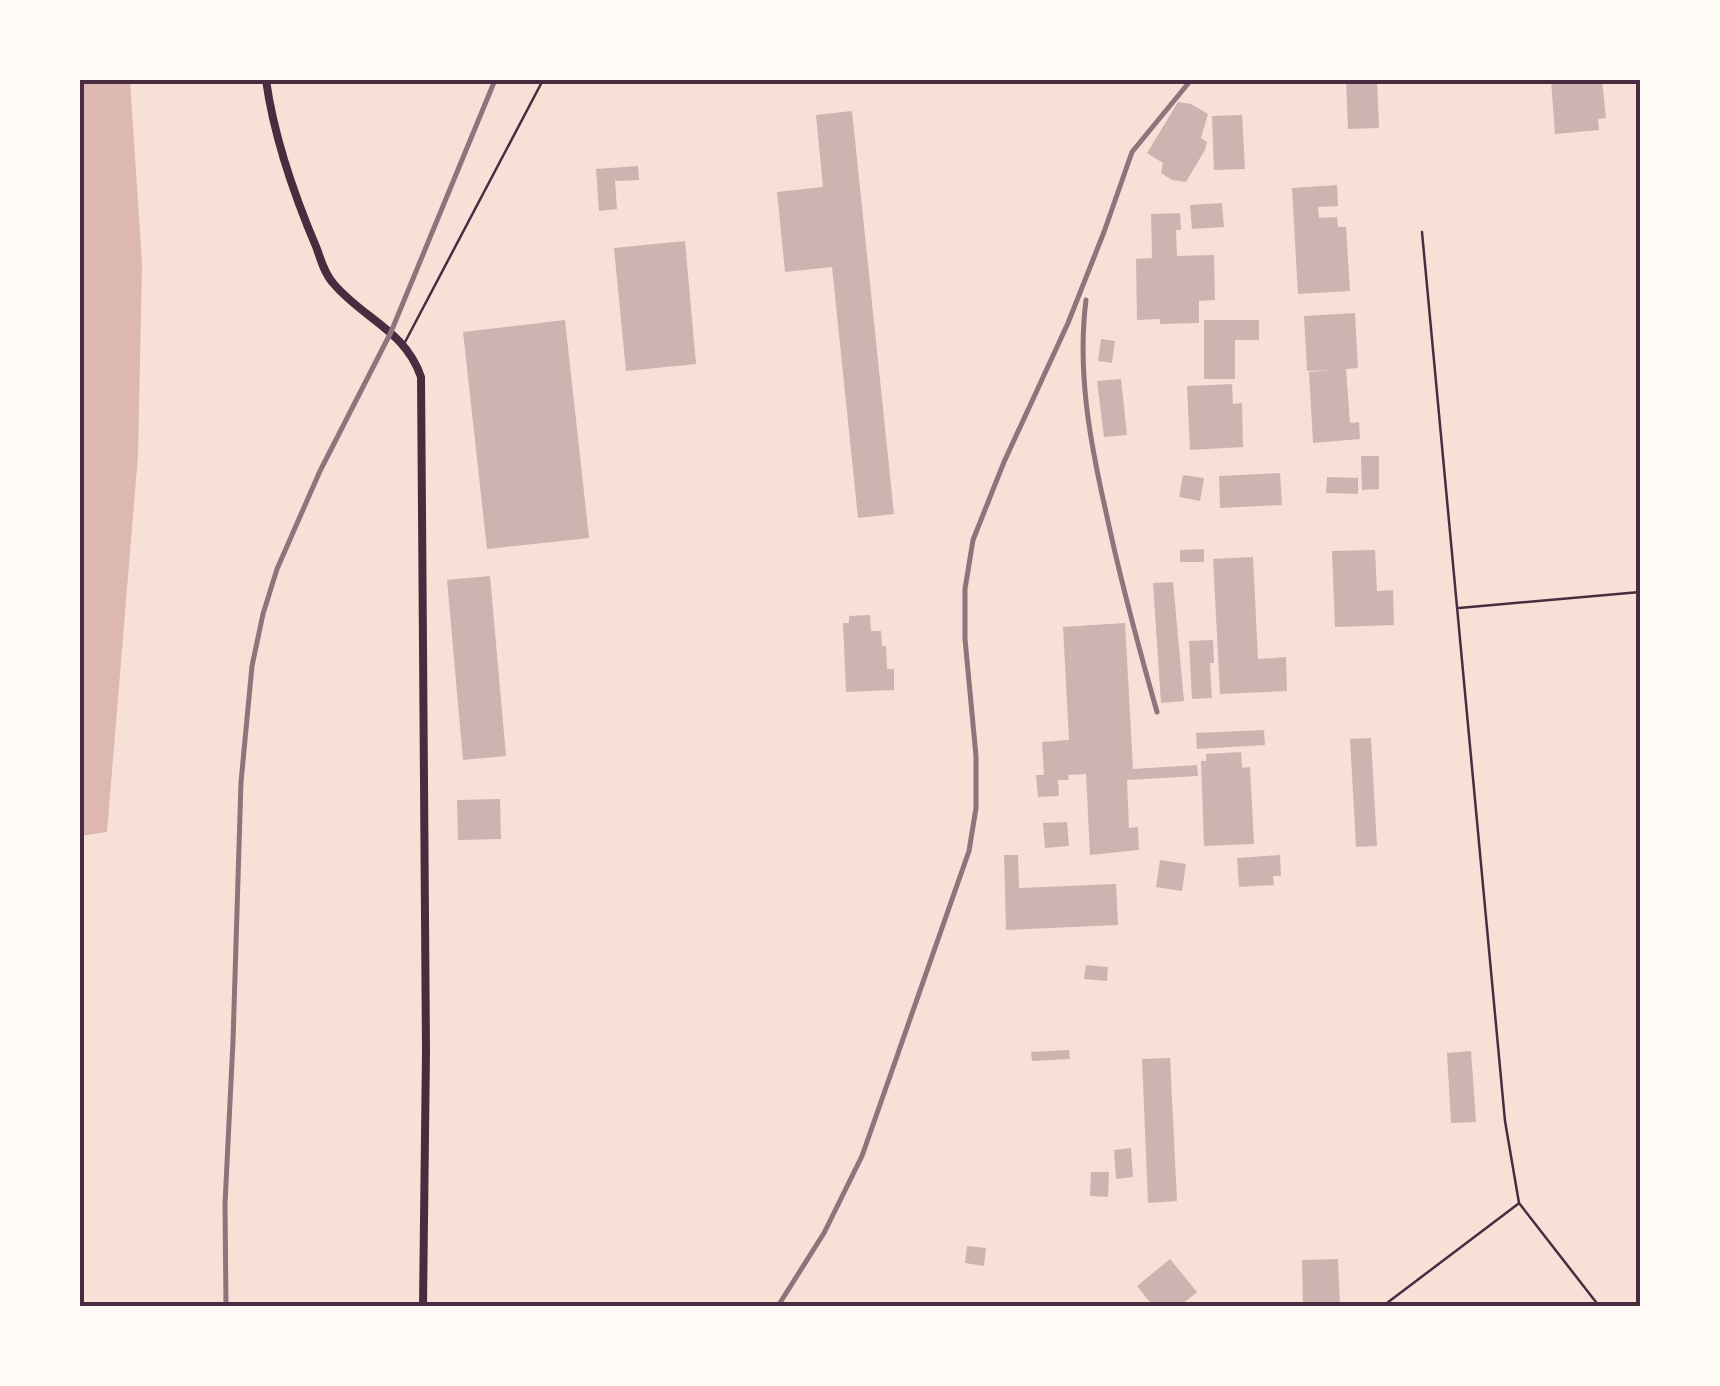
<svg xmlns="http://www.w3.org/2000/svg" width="1720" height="1386" font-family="'Nunito Sans',sans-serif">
<rect width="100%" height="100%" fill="#f7e1d7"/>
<path fill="#dcb8b0" d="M80,80H130L142,264L138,455L107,832L80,836Z"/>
<g fill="#ccb4b1">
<path d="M1346,80H1377L1379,128L1348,129Z"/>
<path d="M1551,80H1602L1606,118L1598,119L1599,130L1555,134Z"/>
<path d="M1178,102L1191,104L1208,114L1201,138L1207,142L1205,150L1186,182L1172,180L1161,173L1163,163L1147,153Z"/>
<path d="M852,111L894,514L858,518L832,267L785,272L777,192L823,187L816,115Z"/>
<path d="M1242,115L1245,169L1214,170L1212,116Z"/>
<path d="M638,166L639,180L615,181L617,209L599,211L596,169Z"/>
<path d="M1337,185L1338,206L1318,207L1319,218L1337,217L1338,227H1346L1350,291L1298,294L1292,188Z"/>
<path d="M1222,203L1224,227L1192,229L1190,205Z"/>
<path d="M1180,213L1181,230H1176L1177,256L1214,255L1215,300L1199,301V323L1160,324V319L1137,320L1136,259L1152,258L1151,214Z"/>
<path d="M685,241L696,364L626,371L614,248Z"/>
<path d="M1355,313L1358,368L1346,369L1350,423L1359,422L1360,439L1313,443L1309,372L1331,370L1307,371L1304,316Z"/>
<path d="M565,320L589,538L487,549L463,332Z"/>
<path d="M1204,320H1259V340H1235V379H1204Z"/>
<path d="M1101,339L1115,341L1112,363L1098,361Z"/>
<path d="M1121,379L1127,435L1104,437L1097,381Z"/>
<path d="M1232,384L1233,404L1242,403L1243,447L1190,450L1187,386Z"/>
<path d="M1361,456H1379V489L1362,490Z"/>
<path d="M1280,473L1282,505L1220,508L1219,476Z"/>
<path d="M1183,475L1204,478L1200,501L1179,497Z"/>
<path d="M1327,477L1358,478V494L1326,493Z"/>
<path d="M1204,549V562H1180V550Z"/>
<path d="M1375,550L1377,591L1393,590L1394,625L1335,627L1332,551Z"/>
<path d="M1253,557L1258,659L1286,657L1287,691L1220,694L1213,559Z"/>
<path d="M490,576L506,756L463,760L447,580Z"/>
<path d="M1173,582L1184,701L1161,703L1153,583Z"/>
<path d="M870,615L871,631H881L882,646H886L887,669H894V690L846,692L843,623H849V616Z"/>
<path d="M1125,623L1133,769L1197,765L1198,776L1127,780L1129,828L1138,827L1139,850L1090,855L1086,774L1068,775L1069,780H1058L1059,796L1038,797L1036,775H1044L1042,742L1069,740L1063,627Z"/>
<path d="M1213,640L1214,663H1210L1212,698L1192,699L1189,641Z"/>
<path d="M1264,730L1265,745L1197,749L1196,733Z"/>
<path d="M1371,738L1377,846L1356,847L1350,739Z"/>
<path d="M1241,752L1242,768L1250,767L1254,844L1204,846L1201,761H1206V754Z"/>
<path d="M500,799L501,839L458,840L457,800Z"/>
<path d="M1067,822L1069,846L1045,848L1043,823Z"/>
<path d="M1004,855H1018L1019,888L1116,884L1118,925L1006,930Z"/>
<path d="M1280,855L1281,876H1273L1274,885L1239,887L1237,858Z"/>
<path d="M1160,860L1186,864L1182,891L1156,887Z"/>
<path d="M1086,965L1108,967L1107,981L1084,979Z"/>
<path d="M1069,1050L1070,1059L1032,1061L1031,1052Z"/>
<path d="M1471,1051L1476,1122L1451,1123L1447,1053Z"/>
<path d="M1170,1058L1177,1201L1148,1203L1142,1059Z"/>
<path d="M1131,1148L1133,1177L1116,1179L1114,1150Z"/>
<path d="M1091,1172H1109L1108,1197L1090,1196Z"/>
<path d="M967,1246L986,1248L984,1266L965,1263Z"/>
<path d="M1170,1259L1197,1292L1180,1306H1153L1137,1286Z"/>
<path d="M1338,1259L1340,1306H1303L1302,1260Z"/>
</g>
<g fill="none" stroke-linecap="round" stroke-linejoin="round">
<g stroke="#4a2c40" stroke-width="2.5">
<path d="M1422,232L1505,1121L1519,1203L1599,1306"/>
<path d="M404,344L543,80"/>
<path d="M1459,608L1640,592"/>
<path d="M1383,1306L1518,1204"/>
</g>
<path stroke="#4a2c40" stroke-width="8" d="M266,80C274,138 294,195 317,249C321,261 325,274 333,283C363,319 405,330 421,377L426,1052L423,1306"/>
<g stroke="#8f747c" stroke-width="5">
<path d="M1086,300C1077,372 1090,442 1106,512C1120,579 1138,645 1157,712"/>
<path d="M226,1306L225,1204L233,1041L241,782L252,666L263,614L277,569L320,471L391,332L495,80"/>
<path d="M778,1306L824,1233L862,1156L969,851L976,808V756L965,639V589L973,540L1004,462L1068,323L1104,232L1132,152L1191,80"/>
</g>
</g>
<rect width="1720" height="1386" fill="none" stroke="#fffaf5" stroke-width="165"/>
<rect x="82" y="82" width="1556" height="1222" fill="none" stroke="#4a2c40" stroke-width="4"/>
</svg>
